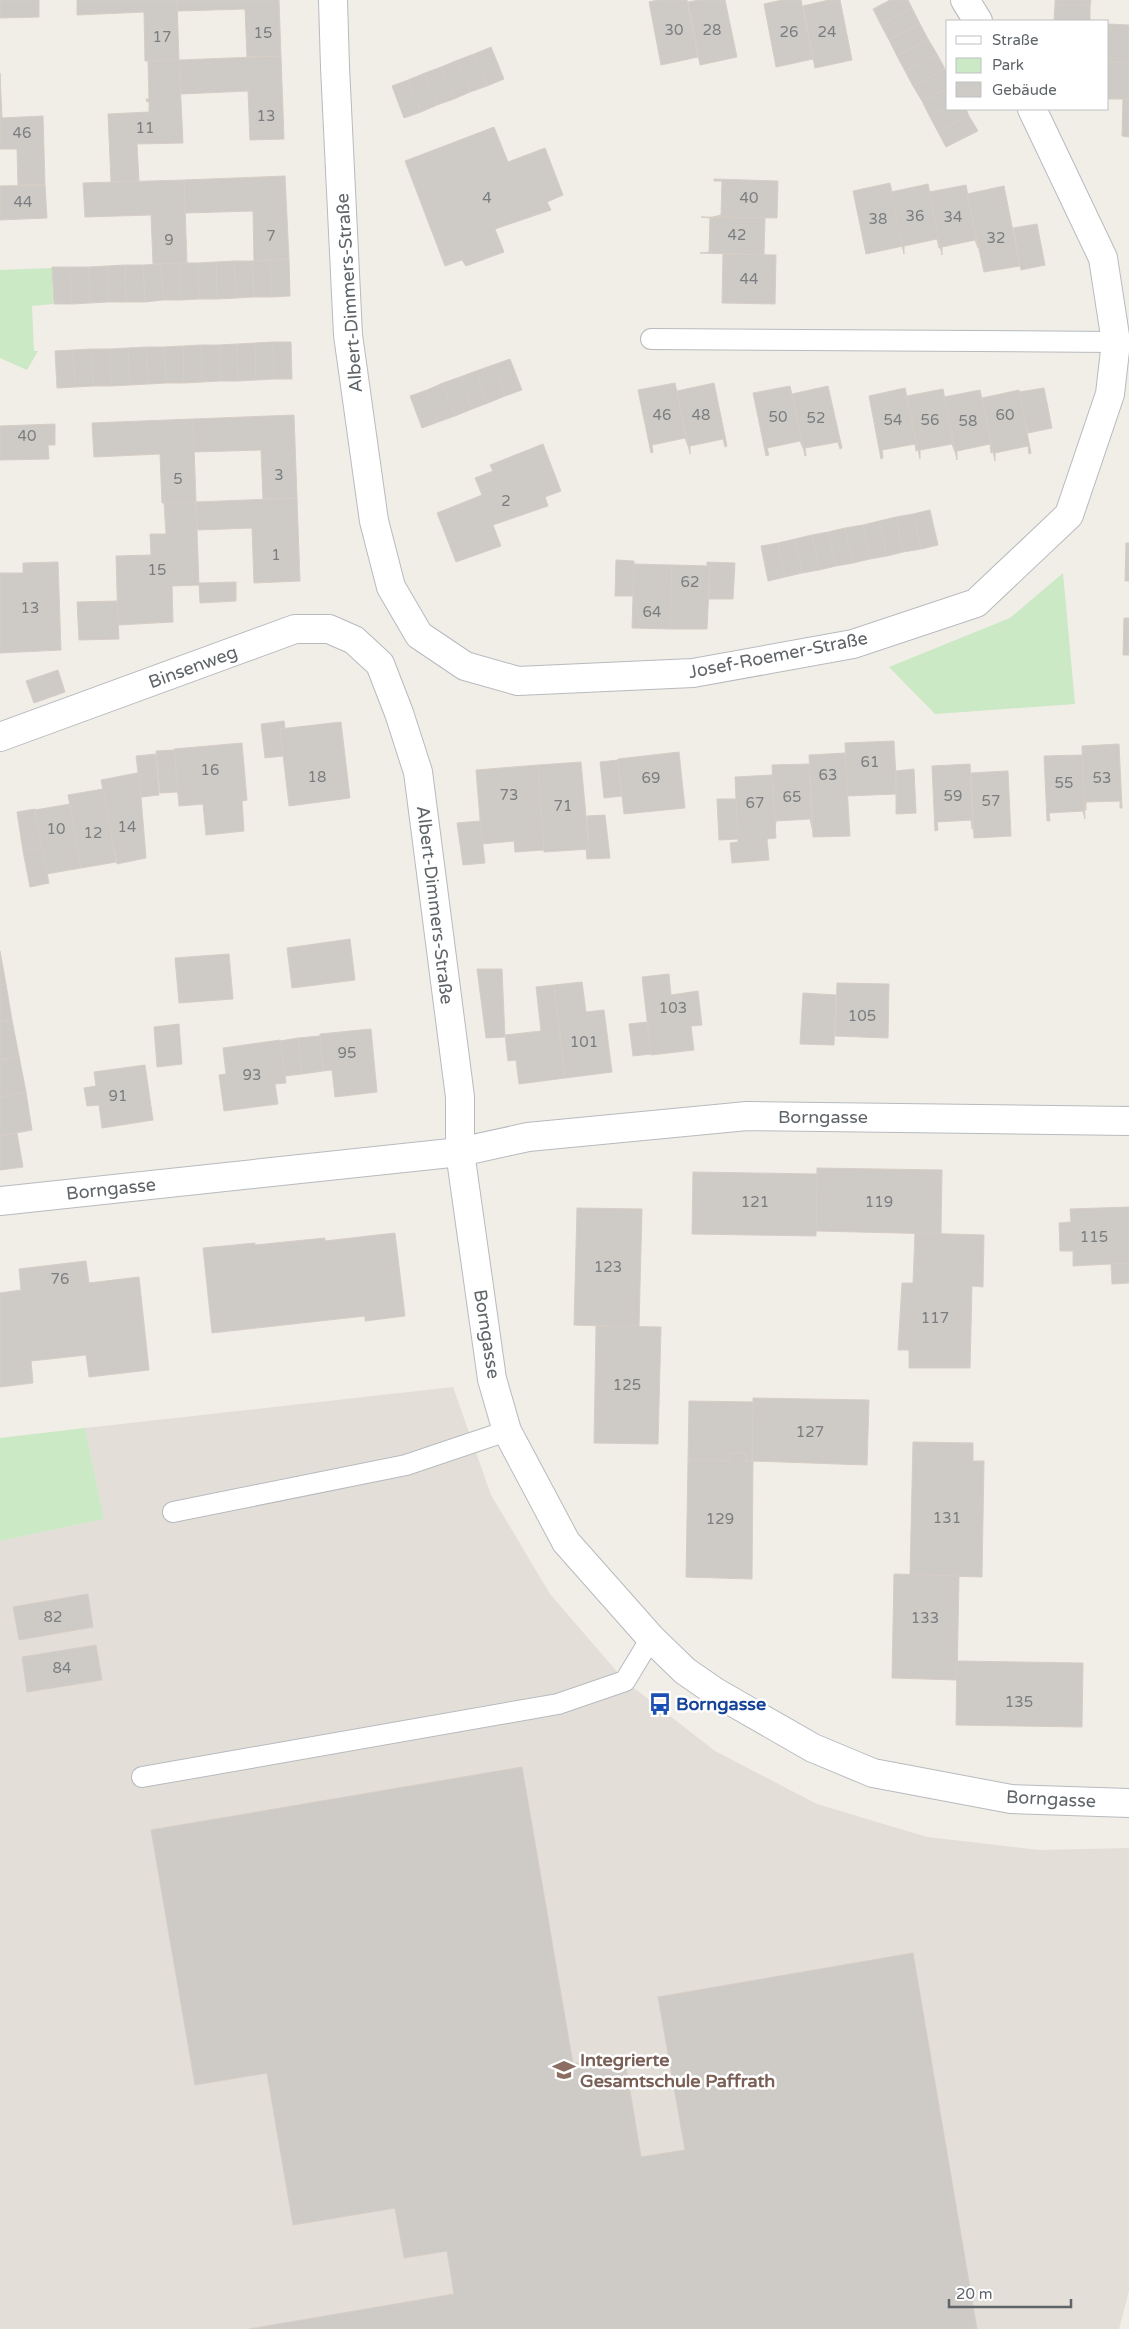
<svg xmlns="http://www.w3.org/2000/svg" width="1129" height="2329" font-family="'Varela Round',sans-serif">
<rect width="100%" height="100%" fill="#f1ede7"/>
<path fill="#e3ded8" d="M453,1387L491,1495L550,1594L625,1681L715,1751L817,1804L927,1837L1040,1850L1129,1848V2291L1119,2329H0V1541L104,1519L85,1428Z"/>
<g fill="#cae9c4">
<path d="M52,268L53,304L32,306L34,351H38L27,370L0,358V270Z"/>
<path d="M1063,573L1075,704L935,714L889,667L1010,618Z"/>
<path d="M85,1428L104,1519L0,1541V1438Z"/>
</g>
<g fill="#cecac6" stroke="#d6cec5">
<path d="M0,0H39V17L0,18Z"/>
<path d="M77,0H177L179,60L145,61L144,12L77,15Z"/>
<path d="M177,0H279L281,56L247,57L245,9L178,11Z"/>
<path d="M657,0H687L698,57L661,65L649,2Z"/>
<path d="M699,0H725L737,57L700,65L688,2Z"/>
<path d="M782,0H801L813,59L776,67L764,4Z"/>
<path d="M829,0H840L852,60L815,68L803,6Z"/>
<path d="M890,0H908L912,8L881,25L873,9Z"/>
<path d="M1055,0H1091L1090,6L1055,5Z"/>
<path d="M1055,5L1090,6V21H1054Z"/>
<path d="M912,8L920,24L889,40L881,25Z"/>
<path d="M920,24L928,39L897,56L889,40Z"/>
<path d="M1108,24L1129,25V63L1108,62Z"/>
<path d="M928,39L937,54L905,71L897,56Z"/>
<path d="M491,47L504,79L487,86L474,54Z"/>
<path d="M474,54L487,86L470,92L458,60Z"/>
<path d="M937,54L945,69L913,86L905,71Z"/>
<path d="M281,56L284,139L250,140L248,91L181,94L179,60Z"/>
<path d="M179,60L183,143L137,144L139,181L111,182L108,114L149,112V101L147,102L146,99H149L148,61Z"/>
<path d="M458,60L470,92L454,99L441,67Z"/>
<path d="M1108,62L1129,63V99H1108Z"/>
<path d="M441,67L454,99L437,105L425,73Z"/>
<path d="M945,69L948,75V88L922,101L913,86Z"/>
<path d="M0,73L2,118L43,116L45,185H18L17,149H0Z"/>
<path d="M425,73L437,105L421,112L408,80Z"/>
<path d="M408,80L421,112L404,118L392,86Z"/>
<path d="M948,88V107L930,117L922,101Z"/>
<path d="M1123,99H1129V137L1122,136Z"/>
<path d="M948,107L966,109L969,116L938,132L930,117Z"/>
<path d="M969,116L978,131L946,147L938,132Z"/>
<path d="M494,127L508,162L545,148L563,195L547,202L551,210L495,229L504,252L466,266L462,260L445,266L405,161Z"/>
<path d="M285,176L289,259L254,261L253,211L185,213L184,180Z"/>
<path d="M714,179L778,181L777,218L713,217L721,215L722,181H714Z"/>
<path d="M184,180L187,263L153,264L151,215L85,217L83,183Z"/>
<path d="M890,183L903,246L866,254L853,191Z"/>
<path d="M928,184L941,247L939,248L937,239L904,246V254L891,192Z"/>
<path d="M45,185L47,218L0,220V186Z"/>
<path d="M966,185L978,248L975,240L942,247V255L929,192Z"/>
<path d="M1004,186L1020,266L984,272L967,194Z"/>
<path d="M701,217L765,218L764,255L700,253L709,252L710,218Z"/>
<path d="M1037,224L1045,265L1021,270L1013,228Z"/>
<path d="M723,254L776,255L775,304L722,303Z"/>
<path d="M289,259L290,296L272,297L270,260Z"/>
<path d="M270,260L272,297H254L252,261Z"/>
<path d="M234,261H252L254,297L236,298Z"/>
<path d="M234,261L236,298L217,299L216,262Z"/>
<path d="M216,262L217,299H199L198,263Z"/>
<path d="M179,263H198L199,299L181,300Z"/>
<path d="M179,263L181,300H163L161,264Z"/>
<path d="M161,264L163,300L145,302L143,265Z"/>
<path d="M125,265H143L145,302H126Z"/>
<path d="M125,265L126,302H108L107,266Z"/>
<path d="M107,266L108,302L90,303L89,267Z"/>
<path d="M52,267H70L72,304H54Z"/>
<path d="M70,267H89L90,303L72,304Z"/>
<path d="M273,342H291L292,379H274Z"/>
<path d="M273,342L274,379L256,380L255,343Z"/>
<path d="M255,343L256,380L238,381L237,344Z"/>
<path d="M237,344L238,381H220L219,345Z"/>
<path d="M201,345L202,382L184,383L183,346Z"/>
<path d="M201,345H219L220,381L202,382Z"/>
<path d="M183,346L184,383H166L164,347Z"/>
<path d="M146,347L148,384L130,385L128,348Z"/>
<path d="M146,347H164L166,383L148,384Z"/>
<path d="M128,348L130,385L111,386L110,349Z"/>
<path d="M92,349L93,386L75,387L73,350Z"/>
<path d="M92,349H110L111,386H93Z"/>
<path d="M73,350L75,387L57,388L55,351Z"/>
<path d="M510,359L522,390L505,396L493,365Z"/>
<path d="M493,365L505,396L488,403L476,371Z"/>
<path d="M476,371L488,403L472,409L460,377Z"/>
<path d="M460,377L472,409L455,416L443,383Z"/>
<path d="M443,383L455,416L438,422L427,390Z"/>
<path d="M675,383L688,446L685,438L652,445L653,452L651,453L638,390Z"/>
<path d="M714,383L727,446L725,447L723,439L690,446V454L677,391Z"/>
<path d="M790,386L803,448L800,441L767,448L769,455L766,456L753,393Z"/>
<path d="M828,386L842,448L840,449L838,442L805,448L806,456H805L792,394Z"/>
<path d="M905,388L918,450L916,451L915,444L882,450L883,458L881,459L869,396Z"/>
<path d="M1044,388L1052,428L1028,433L1019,392Z"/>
<path d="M943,389L955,452L952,444L920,450V459L907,396Z"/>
<path d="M427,390L438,422L422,428L410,396Z"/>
<path d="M980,390L993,452L991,453L990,444L957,451V460L944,397Z"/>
<path d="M1019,390L1031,453L1029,454L1028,446L995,453V461L982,398Z"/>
<path d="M294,415L297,498L263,499L261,450L194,452L193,419Z"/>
<path d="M193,419L196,502L162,503L160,454L94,457L92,423Z"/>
<path d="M55,424V445H48L49,459L0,460V426Z"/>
<path d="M543,444L561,491L545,497L548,506L493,525L501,546L456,562L437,513L482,495L475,478L493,471L490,465Z"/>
<path d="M297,498L300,581L254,583L252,528L197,530L196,502Z"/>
<path d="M196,502L199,585L172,586L173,622L118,625L116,556L151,555L150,534H166L164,503Z"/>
<path d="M930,510L938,545L921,549L913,514Z"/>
<path d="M913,514L921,549L903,552L896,517Z"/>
<path d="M896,517L903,552L887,556L879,521Z"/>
<path d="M879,521L887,556L870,559L863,525Z"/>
<path d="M863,525L870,559L853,563L845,528Z"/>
<path d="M845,528L853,563L836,566L828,532Z"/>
<path d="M828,532L836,566L819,570L812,535Z"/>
<path d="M812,535L819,570L802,573L795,539Z"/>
<path d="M795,539L802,573L785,577L778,543Z"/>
<path d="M778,543L785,577L768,581L761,546Z"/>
<path d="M1126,543H1129V581H1125Z"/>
<path d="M616,560L634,561L633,596H615Z"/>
<path d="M58,562L61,650L0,653V573H23V563Z"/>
<path d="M707,562L735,563L733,599H709L710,566H707Z"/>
<path d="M634,564L672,565L670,629L632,628Z"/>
<path d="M672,565L710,566L707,629H670Z"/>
<path d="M236,582V601L200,603L199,583Z"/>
<path d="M117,601L119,639L79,640L77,602Z"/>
<path d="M1124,618H1129V655H1123Z"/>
<path d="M58,670L65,692L34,703L26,681Z"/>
<path d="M284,721L285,728L280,729L283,756L265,758L261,724Z"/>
<path d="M341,722L350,798L289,806L280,729Z"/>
<path d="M894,741L897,794L847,796L845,743Z"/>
<path d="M242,743L247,800L242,801L244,831L206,835L203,804L179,806L174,749Z"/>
<path d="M1119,744L1122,808H1120V801L1086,802V810H1084L1082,746Z"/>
<path d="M174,750L178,792L160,793L156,751Z"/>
<path d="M679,752L685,808L624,814L618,759Z"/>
<path d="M845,753L850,836L813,837L809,755Z"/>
<path d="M156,754L159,795L141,797L136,756Z"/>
<path d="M1082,755L1085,819L1083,811L1049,813L1050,821H1047L1044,756Z"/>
<path d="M618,760L622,796L604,798L600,762Z"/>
<path d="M581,762L589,849L544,852L538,765Z"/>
<path d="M809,764L812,828L810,819L776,821L775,829L772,765Z"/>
<path d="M970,764L973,829H972L971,820L937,822L938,830L935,831L932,766Z"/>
<path d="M538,765L544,850L515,852L514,841L482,844L476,770Z"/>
<path d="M914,769L916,813L896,814V771Z"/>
<path d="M1006,771H1008L1011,836L974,838L971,773Z"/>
<path d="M137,773H139L146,858L117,864L101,780Z"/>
<path d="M772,775L776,838L767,839L769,860L732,863L730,843L738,842L735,777Z"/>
<path d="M103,789L116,862L81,868L68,795Z"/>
<path d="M717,799H736L738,839L719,840Z"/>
<path d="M70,804L81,868L46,874L35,810Z"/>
<path d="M35,809L42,847L23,851L17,812Z"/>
<path d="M605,815L610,858L587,859L586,849H589L587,816Z"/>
<path d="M480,821L485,863L463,865L457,823Z"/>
<path d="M42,847L49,883L30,887L23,851Z"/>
<path d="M350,939L355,980L292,988L287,948Z"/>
<path d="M0,951L6,984L0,985Z"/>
<path d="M229,954L233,999L179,1003L175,958Z"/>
<path d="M477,969H502L505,1037L486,1038Z"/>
<path d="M669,974L671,995L698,991L702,1025L691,1026L694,1050L651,1055L642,977Z"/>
<path d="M582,982L586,1012L604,1010L612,1072L565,1078L554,985Z"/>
<path d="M837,983L889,984L888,1038L835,1036Z"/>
<path d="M6,984L12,1020L0,1022V985Z"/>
<path d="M554,985L565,1078L519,1084L516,1060L508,1061L505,1035L541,1031L536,987Z"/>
<path d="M803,993L836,995L834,1045L800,1044Z"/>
<path d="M12,1020L19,1056L0,1060V1022Z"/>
<path d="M647,1022L651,1054L633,1056L629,1024Z"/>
<path d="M179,1024L182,1064L157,1067L154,1027Z"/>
<path d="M371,1029L377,1092L335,1097L332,1070L323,1071L320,1034Z"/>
<path d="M320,1036L323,1071L302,1074L298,1038Z"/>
<path d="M298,1038L302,1074L285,1076L280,1041Z"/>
<path d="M280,1040L286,1083L275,1084L278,1104L224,1111L219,1075L226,1074L223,1048Z"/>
<path d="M19,1056L26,1092L0,1097V1060Z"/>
<path d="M145,1065L153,1120L102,1128L99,1105L87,1106L84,1088L96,1086L94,1072Z"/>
<path d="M26,1092L32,1130L0,1136V1097Z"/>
<path d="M17,1133L23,1167L0,1170V1136Z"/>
<path d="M817,1168L942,1170L941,1234L816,1231Z"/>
<path d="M693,1172L817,1174L816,1236L692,1234Z"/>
<path d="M1129,1207V1263L1073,1266V1251H1060L1059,1223L1071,1222L1070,1209Z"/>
<path d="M577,1208L642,1209L639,1327L574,1325Z"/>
<path d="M395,1233L405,1316L365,1321V1316L212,1333L203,1248L255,1243V1245L325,1238V1241Z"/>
<path d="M915,1233L984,1235L983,1287L972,1286L970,1368H909V1350H898L902,1283H913Z"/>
<path d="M86,1261L89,1283L139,1277L149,1370L89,1377L86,1355L31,1361L33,1383L0,1387V1293L21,1290L19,1269Z"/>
<path d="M1129,1263V1283L1112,1284L1111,1264Z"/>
<path d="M596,1326L661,1327L658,1444L594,1443Z"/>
<path d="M753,1398L869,1400L867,1465L752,1461Z"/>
<path d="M689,1401L753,1402L752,1461H746V1453H730V1461L688,1460Z"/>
<path d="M913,1442L973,1443V1461H984L982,1577L910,1575Z"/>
<path d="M730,1453H746V1461H753L752,1579L686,1577L688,1460L730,1461Z"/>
<path d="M894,1574L959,1576L957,1680L892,1678Z"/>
<path d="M88,1594L93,1627L19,1640L13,1607Z"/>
<path d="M96,1645L102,1680L27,1692L22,1657Z"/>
<path d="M957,1661L1083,1663L1082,1727L956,1725Z"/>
<path d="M522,1767L573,2064L624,2055L641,2157L685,2150L658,1997L913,1953L977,2329H249L454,2294L447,2251L404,2258L395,2208L293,2225L267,2073L195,2085L151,1830Z"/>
</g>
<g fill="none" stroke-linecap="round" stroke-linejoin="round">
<defs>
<g id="lane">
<path d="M651,339L1116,342"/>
<path d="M173,1512L406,1465L507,1431"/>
<path d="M142,1777L558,1704L625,1681L651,1638"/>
</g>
<g id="street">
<path d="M333,0L335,67L348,335L374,521L391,587L419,635L465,666L518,681L693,673L853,644L976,603L1069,515L1110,394L1116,342L1103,258L1032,109"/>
<path d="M965,0L978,21"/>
<path d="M0,737L295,629H329L354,640L380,664L399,713L418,772L460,1097V1152L492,1379L507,1431L566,1542L651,1638L685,1671L717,1693L813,1748L873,1773L1011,1799L1129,1803"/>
<path d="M0,1201L460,1152L528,1137L747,1116L1129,1121"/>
</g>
</defs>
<use href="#lane" stroke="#b7bbbe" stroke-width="22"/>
<use href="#street" stroke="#b7bbbe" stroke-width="30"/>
<use href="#lane" stroke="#fff" stroke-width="20"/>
<use href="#street" stroke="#fff" stroke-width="28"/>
</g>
<defs>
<symbol id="bus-bare" viewBox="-9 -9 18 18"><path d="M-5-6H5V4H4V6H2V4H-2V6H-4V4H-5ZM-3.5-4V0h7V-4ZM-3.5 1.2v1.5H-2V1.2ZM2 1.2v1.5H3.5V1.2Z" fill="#1a4fb4" stroke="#fff" stroke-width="2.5" paint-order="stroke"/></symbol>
<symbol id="school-bare" viewBox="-9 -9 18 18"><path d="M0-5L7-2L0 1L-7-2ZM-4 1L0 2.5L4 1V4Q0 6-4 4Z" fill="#8d6e63" stroke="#fff" stroke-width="2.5" paint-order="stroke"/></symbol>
</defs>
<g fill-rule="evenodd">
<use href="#bus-bare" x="644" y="1688" width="32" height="32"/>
<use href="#school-bare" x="548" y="2054" width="32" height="32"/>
</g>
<g text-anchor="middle" stroke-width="5" stroke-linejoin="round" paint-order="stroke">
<g font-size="15" fill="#7a7e80">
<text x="674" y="35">30</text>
<text x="712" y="35">28</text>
<text x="789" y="37">26</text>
<text x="827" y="37">24</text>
<text x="263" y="38">15</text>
<text x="162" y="42">17</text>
<text x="266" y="121">13</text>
<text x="145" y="133">11</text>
<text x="22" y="138">46</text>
<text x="487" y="203">4</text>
<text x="749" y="203">40</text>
<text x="23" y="207">44</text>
<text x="915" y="221">36</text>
<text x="953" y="222">34</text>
<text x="878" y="224">38</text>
<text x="737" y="240">42</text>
<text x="271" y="241">7</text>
<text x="996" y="243">32</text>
<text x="169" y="245">9</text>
<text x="749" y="284">44</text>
<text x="662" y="420">46</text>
<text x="701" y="420">48</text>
<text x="1005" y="420">60</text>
<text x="778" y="422">50</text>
<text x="816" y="423">52</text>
<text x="893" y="425">54</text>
<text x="930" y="425">56</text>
<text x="968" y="426">58</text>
<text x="27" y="441">40</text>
<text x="279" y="480">3</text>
<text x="178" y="484">5</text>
<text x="506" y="506">2</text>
<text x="276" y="560">1</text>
<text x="157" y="575">15</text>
<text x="690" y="587">62</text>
<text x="30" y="613">13</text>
<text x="652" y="617">64</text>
<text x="870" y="767">61</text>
<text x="210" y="775">16</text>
<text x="828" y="780">63</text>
<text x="317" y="782">18</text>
<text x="651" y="783">69</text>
<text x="1102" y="783">53</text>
<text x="1064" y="788">55</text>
<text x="509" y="800">73</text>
<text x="953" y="801">59</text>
<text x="792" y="802">65</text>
<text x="991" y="806">57</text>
<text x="755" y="808">67</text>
<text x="563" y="811">71</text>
<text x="127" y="832">14</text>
<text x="56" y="834">10</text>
<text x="93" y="838">12</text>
<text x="673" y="1013">103</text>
<text x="862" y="1021">105</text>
<text x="584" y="1047">101</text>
<text x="347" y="1058">95</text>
<text x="252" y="1080">93</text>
<text x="118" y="1101">91</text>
<text x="755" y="1207">121</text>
<text x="879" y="1207">119</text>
<text x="1094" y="1242">115</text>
<text x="608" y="1272">123</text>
<text x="60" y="1284">76</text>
<text x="935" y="1323">117</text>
<text x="627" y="1390">125</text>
<text x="810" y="1437">127</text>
<text x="947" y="1523">131</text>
<text x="720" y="1524">129</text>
<text x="53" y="1622">82</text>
<text x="925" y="1623">133</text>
<text x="62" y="1673">84</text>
<text x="1019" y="1707">135</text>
</g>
<g font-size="18" fill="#5e6468" stroke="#fff">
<text transform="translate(349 293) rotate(-94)" y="6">Albert-Dimmers-Straße</text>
<text transform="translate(778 655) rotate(-11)" y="6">Josef-Roemer-Straße</text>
<text transform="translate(193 667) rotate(-20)" y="6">Binsenweg</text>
<text transform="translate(435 905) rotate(83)" y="6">Albert-Dimmers-Straße</text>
<text x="823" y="1123">Borngasse</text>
<text transform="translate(111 1189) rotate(-6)" y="6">Borngasse</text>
<text transform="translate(487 1334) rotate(81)" y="6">Borngasse</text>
<text transform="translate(1051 1799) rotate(3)" y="6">Borngasse</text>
</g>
<g font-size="18" font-weight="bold" fill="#164399" stroke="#fff" text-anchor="start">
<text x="676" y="1710">Borngasse</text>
</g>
<g font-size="18" font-weight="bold" fill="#785e54" stroke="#fff" text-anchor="start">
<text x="580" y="2066">Integrierte<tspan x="580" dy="21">Gesamtschule Paffrath</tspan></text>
</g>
</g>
<rect x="946" y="20" width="162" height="90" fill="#ffffff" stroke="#bfc1c3"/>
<rect x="956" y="36" width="25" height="8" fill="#ffffff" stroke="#bfc1c3"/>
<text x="992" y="45" font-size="15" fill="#5e6468">Straße</text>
<rect x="956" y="58" width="25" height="15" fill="#cae9c4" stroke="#bfc1c3"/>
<text x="992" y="70" font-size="15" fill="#5e6468">Park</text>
<rect x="956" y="82" width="25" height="15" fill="#cecac6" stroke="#bfc1c3"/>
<text x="992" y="95" font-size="15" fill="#5e6468">Gebäude</text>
<path d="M949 2299v8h122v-8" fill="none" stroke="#5e6468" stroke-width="2.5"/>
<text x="956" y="2299" font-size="15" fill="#5e6468" stroke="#ffffff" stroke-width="4" paint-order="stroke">20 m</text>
</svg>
